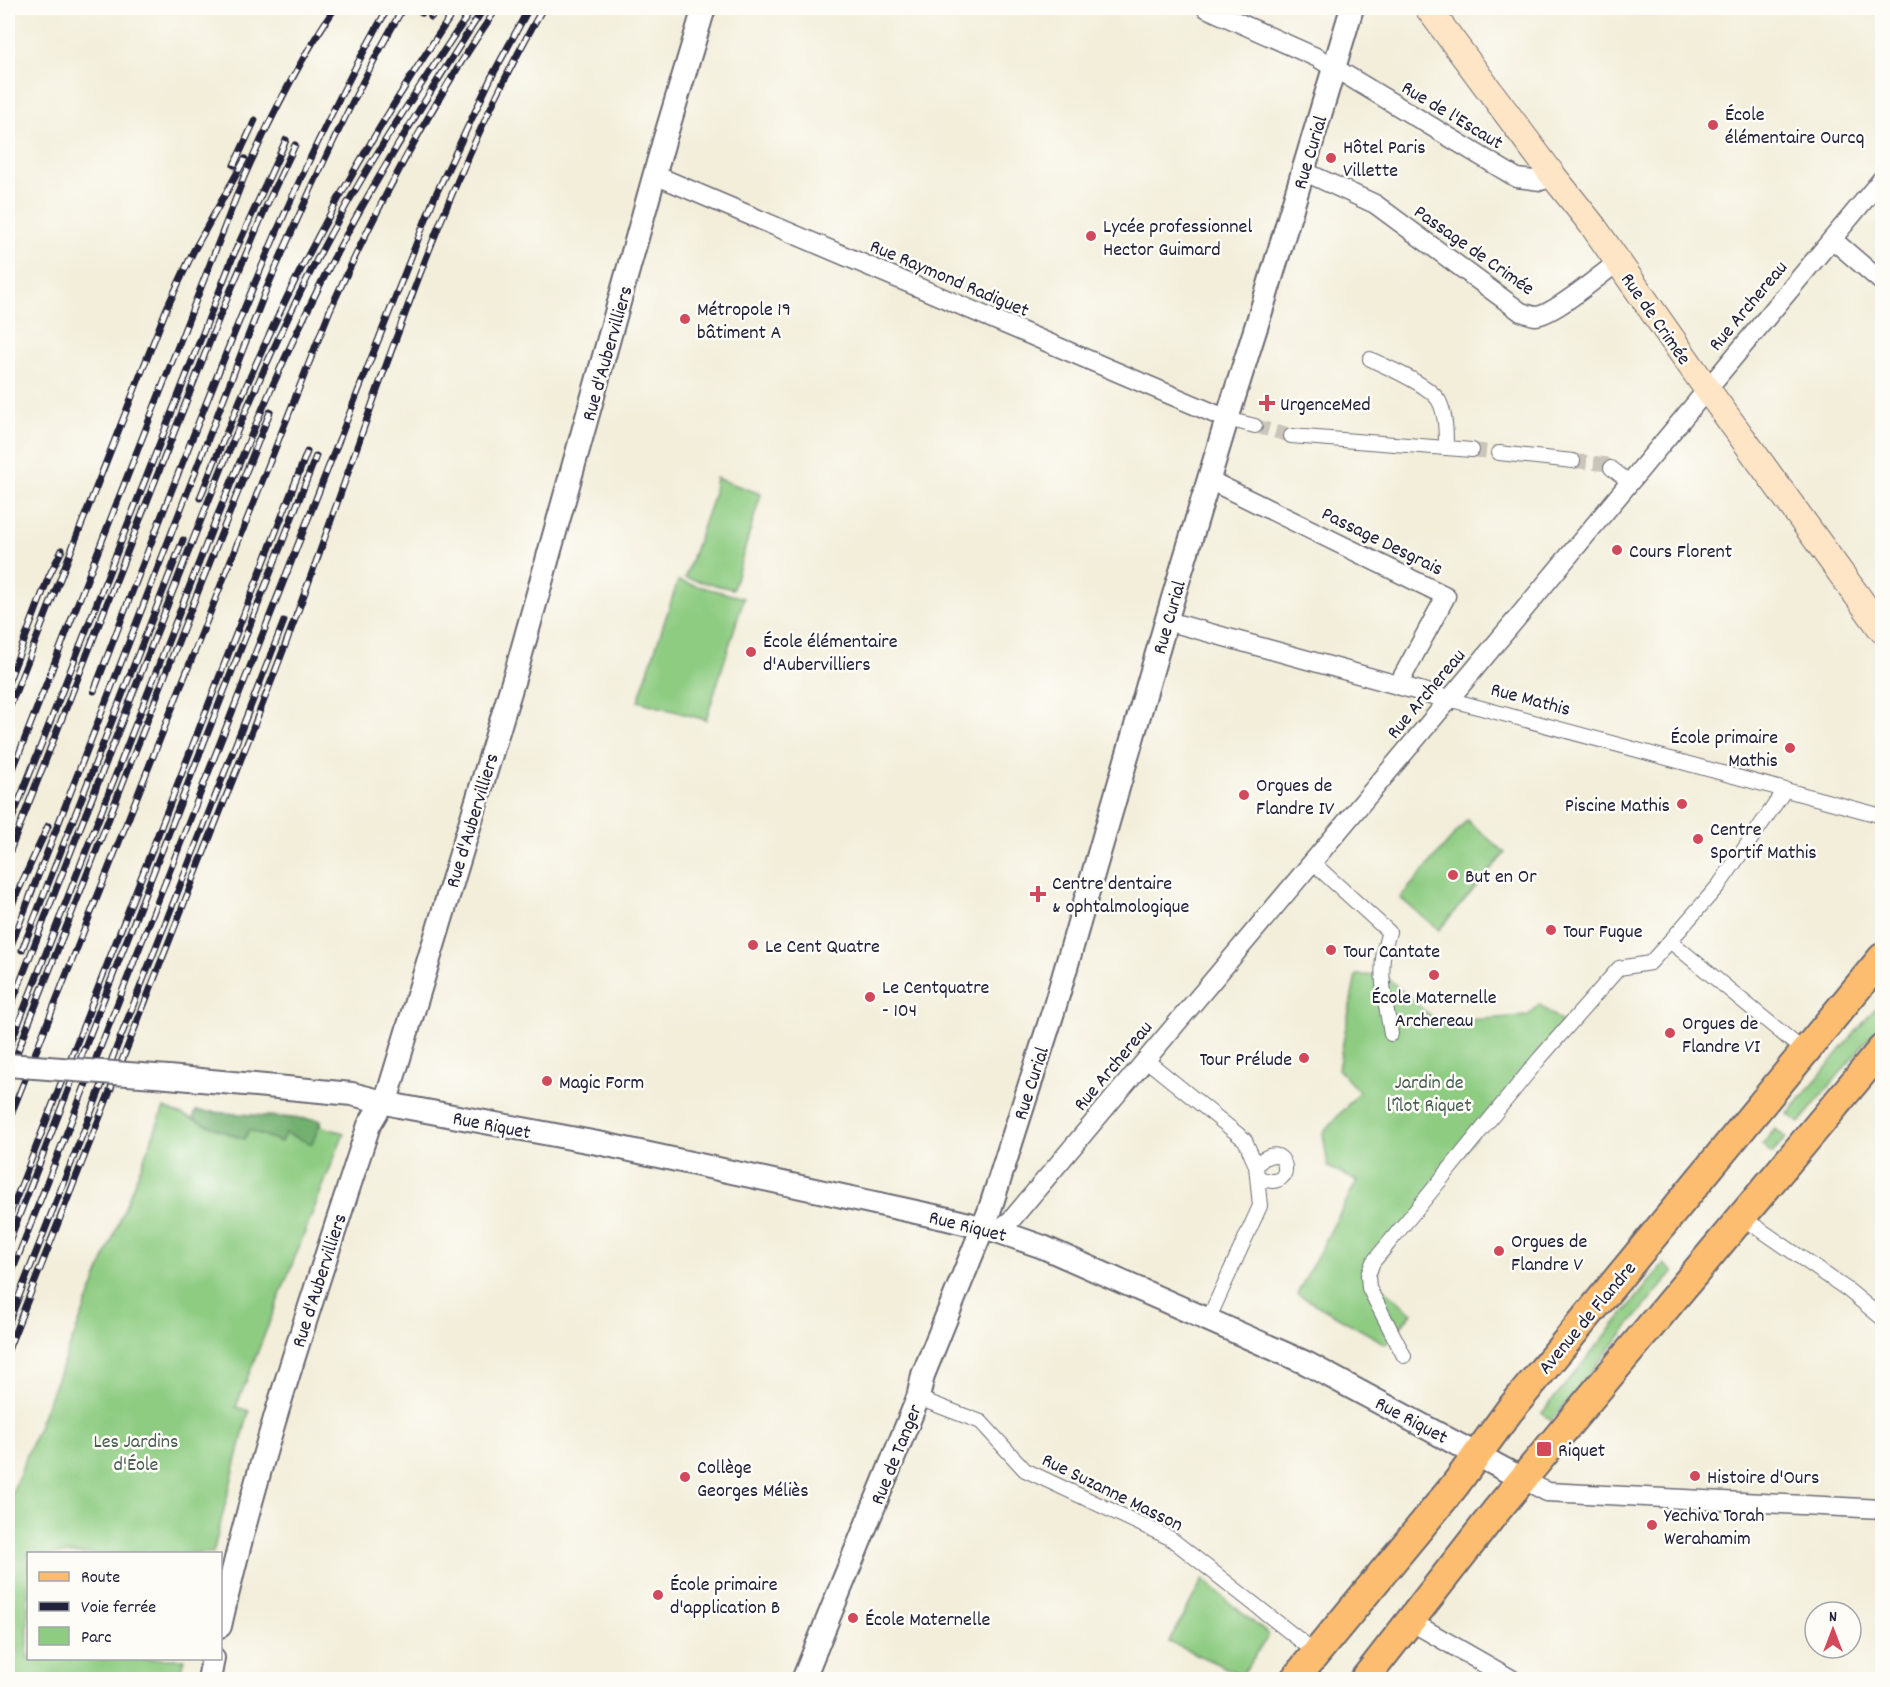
<svg xmlns="http://www.w3.org/2000/svg" width="1890" height="1687" font-family="Dekko,sans-serif">
<rect width="100%" height="100%" fill="#fdfcf7"/>
<filter id="ink" filterUnits="userSpaceOnUse"><feTurbulence type="fractalNoise" baseFrequency=".0167" numOctaves="2"/><feDisplacementMap in="SourceGraphic" scale="12" xChannelSelector="R" yChannelSelector="G"/><feConvolveMatrix kernelMatrix="1 2 1 2 8 2 1 2 1" color-interpolation-filters="sRGB"/></filter>
<filter id="wash" filterUnits="userSpaceOnUse"><feTurbulence type="fractalNoise" baseFrequency=".008" numOctaves="4" result="noise"/><feDisplacementMap in="SourceGraphic" scale="24" xChannelSelector="R" yChannelSelector="G"/><feGaussianBlur stdDeviation="1.35" result="paint"/><feColorMatrix in="noise" values="0 0 0 0 0 0 0 0 0 0 0 0 0 0 0 0 0 1.4 0 .05"/><feComposite in="paint" operator="in"/></filter>
<g filter="url(#wash)">
<rect width="100%" height="100%" fill="#f3eeda"/>
<g fill="#8ecc82" stroke="#58775e" stroke-width="1.5">
<path d="M716,478L761,494L733,589L685,578L713,497Z"/>
<path d="M678,581L744,598L706,720L638,701Z"/>
<path d="M1467,820L1505,853L1439,930L1400,898Z"/>
<path d="M1356,975H1384L1437,1022L1528,1016L1539,1004L1563,1023L1379,1264L1377,1283L1412,1313L1386,1344L1297,1294L1357,1181L1328,1167L1323,1133L1359,1092L1338,1069Z"/>
<path d="M1882,1000V1022L1799,1123L1788,1114Z"/>
<path d="M164,1108L193,1119L196,1111L321,1120L320,1126L344,1133L236,1407L249,1411L213,1553L28,1554V1658L185,1659L179,1679H8V1503Z"/>
<path d="M1775,1129L1786,1138L1772,1154L1762,1145Z"/>
<path d="M1664,1264L1673,1272L1551,1421L1542,1413Z"/>
<path d="M1203,1579L1225,1599L1269,1635L1242,1675L1169,1642Z"/>
</g>
<path fill="#72b070" stroke="#4a6956" stroke-width="1.5" d="M196,1111L321,1120L312,1144L285,1133L281,1142L249,1130L244,1139L237,1137L193,1119Z"/>
</g>
<g filter="url(#ink)">
<g fill="none" stroke-linecap="round" stroke-linejoin="round">
<g stroke="#c9c5ba" stroke-width="14" stroke-dasharray="14 7" stroke-linecap="butt">
<path d="M1255,426L1291,436"/>
<path d="M1472,450L1499,453"/>
<path d="M1573,461L1605,464L1611,468"/>
</g>
<defs>
<g id="pedestrian">
<path d="M1370,359C1387,367 1430,385 1439,401C1446,414 1446,434 1446,448L1472,450"/>
<path d="M1227,419L1255,426"/>
<path d="M1291,436L1446,448"/>
<path d="M1499,453L1573,461"/>
<path d="M1611,468L1629,482"/>
<path d="M1448,699L1882,816"/>
<path d="M1312,862L1389,932C1376,967 1385,998 1391,1034"/>
<path d="M1670,941L1719,885L1785,790"/>
<path d="M1146,1060L1245,1140L1256,1166L1260,1206L1208,1320"/>
<path d="M1256,1166C1287,1130 1301,1197 1258,1177"/>
<path d="M1742,1217L1848,1290L1882,1318"/>
<path d="M1404,1356L1369,1288L1368,1275L1373,1262L1416,1210L1540,1058L1619,968L1650,963L1670,941L1805,1052"/>
<path d="M918,1398L981,1422L1025,1470L1170,1538L1315,1652"/>
</g>
<g id="minor">
<path d="M1206,8L1318,58L1517,178L1541,181L1554,177"/>
<path d="M1303,171L1375,204L1521,312C1525,313 1530,315 1535,316C1553,316 1601,274 1618,262"/>
<path d="M655,175L1227,419"/>
<path d="M1832,239L1882,282"/>
<path d="M1209,480L1446,596L1398,685"/>
<path d="M1167,621L1448,699"/>
<path d="M997,1231L1012,1219L1468,677L1882,179"/>
<path d="M1524,1480L1547,1492L1882,1509"/>
<path d="M1410,1621L1513,1680"/>
</g>
<g id="tertiary">
<path d="M168,1077L352,1094L399,1106L603,1144L948,1219L997,1231L1043,1247L1306,1363L1524,1480"/>
<path d="M220,1626C258,1456 315,1291 369,1125L389,1091L516,672L664,141L704,8"/>
<path d="M209,1680L213,1658"/>
<path d="M803,1680L918,1398L923,1375L989,1212L1054,1009L1173,598L1227,419L1263,305L1352,8"/>
</g>
<path id="secondary" d="M1428,8L1554,177L1593,226L1707,389L1882,630"/>
<g id="primary">
<path d="M1294,1680L1455,1485L1509,1411L1882,958"/>
<path d="M1364,1680L1496,1511L1882,1049"/>
</g>
</defs>
<use href="#pedestrian" stroke="#6b6973" stroke-width="16"/>
<use href="#minor" stroke="#6b6973" stroke-width="21"/>
<use href="#tertiary" stroke="#6b6973" stroke-width="26"/>
<use href="#secondary" stroke="#6b6973" stroke-width="28"/>
<use href="#primary" stroke="#6b6973" stroke-width="32"/>
<use href="#pedestrian" stroke="#fff" stroke-width="14"/>
<use href="#minor" stroke="#fff" stroke-width="18"/>
<use href="#tertiary" stroke="#fff" stroke-width="22"/>
<use href="#secondary" stroke="#fee5c5" stroke-width="26"/>
<use href="#primary" stroke="#fcbd6f" stroke-width="28"/>
<defs>
<g id="rail">
<path d="M422,13L426,8"/>
<path d="M431,17L438,8"/>
<path d="M234,165L255,120"/>
<path d="M200,498C230,422 262,346 299,273C345,182 399,93 456,8"/>
<path d="M8,683L49,576L62,550"/>
<path d="M94,691C133,589 172,488 213,386C264,257 319,128 388,8"/>
<path d="M8,711L166,310L193,252L245,159"/>
<path d="M8,782L244,177C270,119 299,60 335,8"/>
<path d="M8,829L234,254L286,140"/>
<path d="M8,856L219,318L268,202L295,145"/>
<path d="M8,913L48,826"/>
<path d="M22,950L183,540"/>
<path d="M8,953L266,290C308,194 351,98 403,8"/>
<path d="M8,1014C52,897 99,782 144,665C195,535 244,404 307,279C354,184 413,95 473,8"/>
<path d="M8,1050L214,524C252,432 290,341 336,254C381,169 432,88 484,8"/>
<path d="M8,1076L187,619L270,412"/>
<path d="M8,1122L330,310C378,205 431,103 497,8"/>
<path d="M8,1219L307,452"/>
<path d="M8,1244L316,456"/>
<path d="M8,1282L435,196L491,78L529,8"/>
<path d="M8,1324L284,621"/>
<path d="M8,1350C66,1204 123,1057 181,911C222,805 266,699 305,592C378,395 438,191 543,8"/>
</g>
</defs>
<use href="#rail" stroke="#22223b" stroke-width="7"/>
<use href="#rail" stroke="#fdfcf7" stroke-width="4.5" stroke-dasharray="14" stroke-linecap="butt"/>
<defs>
<path id="tertiary-bridge" d="M8,1065L168,1077"/>
</defs>
<use href="#tertiary-bridge" stroke="#6b6973" stroke-width="26" stroke-linecap="butt"/>
<use href="#tertiary-bridge" stroke="#fff" stroke-width="22"/>
</g>
</g>
<g fill="#d1495b" stroke="#fdfcf7" stroke-width="2">
<circle cx="1713" cy="125" r="6"/>
<circle cx="1331" cy="158" r="6"/>
<circle cx="1091" cy="236" r="6"/>
<circle cx="685" cy="319" r="6"/>
<path d="M1264 394h6v6h6v6h-6v6h-6v-6h-6v-6h6z"/>
<circle cx="1617" cy="550" r="6"/>
<circle cx="751" cy="652" r="6"/>
<circle cx="1790" cy="748" r="6"/>
<circle cx="1244" cy="795" r="6"/>
<circle cx="1682" cy="804" r="6"/>
<circle cx="1698" cy="839" r="6"/>
<circle cx="1453" cy="875" r="6"/>
<path d="M1035 885h6v6h6v6h-6v6h-6v-6h-6v-6h6z"/>
<circle cx="1551" cy="930" r="6"/>
<circle cx="753" cy="945" r="6"/>
<circle cx="1331" cy="950" r="6"/>
<circle cx="1434" cy="975" r="6"/>
<circle cx="870" cy="997" r="6"/>
<circle cx="1670" cy="1033" r="6"/>
<circle cx="1304" cy="1058" r="6"/>
<circle cx="547" cy="1081" r="6"/>
<circle cx="1499" cy="1251" r="6"/>
<rect x="1536" y="1441" width="16" height="16" rx="3"/>
<circle cx="1695" cy="1476" r="6"/>
<circle cx="685" cy="1477" r="6"/>
<circle cx="1652" cy="1525" r="6"/>
<circle cx="658" cy="1595" r="6"/>
<circle cx="853" cy="1618" r="6"/>
</g>
<g text-anchor="middle" stroke-width="5" stroke-linejoin="round" paint-order="stroke">
<g font-size="20" fill="#22223b" stroke="#fdfcf7" text-anchor="start">
<text x="1725" y="120">École<tspan x="1725" dy="23">élémentaire Ourcq</tspan></text>
<text x="1343" y="153">Hôtel Paris<tspan x="1343" dy="23">Villette</tspan></text>
<text x="1103" y="232">Lycée professionnel<tspan x="1103" dy="23">Hector Guimard</tspan></text>
<text x="697" y="315">Métropole 19<tspan x="697" dy="23">bâtiment A</tspan></text>
<text x="1280" y="410">UrgenceMed</text>
<text x="1629" y="557">Cours Florent</text>
<text x="763" y="647">École élémentaire<tspan x="763" dy="23">d'Aubervilliers</tspan></text>
<text x="1778" y="743" text-anchor="end">École primaire<tspan x="1778" dy="23">Mathis</tspan></text>
<text x="1256" y="791">Orgues de<tspan x="1256" dy="23">Flandre IV</tspan></text>
<text x="1670" y="811" text-anchor="end">Piscine Mathis</text>
<text x="1710" y="835">Centre<tspan x="1710" dy="23">Sportif Mathis</tspan></text>
<text x="1465" y="882">But en Or</text>
<text x="1052" y="889">Centre dentaire<tspan x="1052" dy="23">&amp; ophtalmologique</tspan></text>
<text x="1563" y="937">Tour Fugue</text>
<text x="765" y="952">Le Cent Quatre</text>
<text x="1343" y="957">Tour Cantate</text>
<text x="882" y="993">Le Centquatre<tspan x="882" dy="23">- 104</tspan></text>
<text x="1434" y="1003" text-anchor="middle">École Maternelle<tspan x="1434" dy="23">Archereau</tspan></text>
<text x="1682" y="1029">Orgues de<tspan x="1682" dy="23">Flandre VI</tspan></text>
<text x="1292" y="1065" text-anchor="end">Tour Prélude</text>
<text x="559" y="1088">Magic Form</text>
<text x="1511" y="1247">Orgues de<tspan x="1511" dy="23">Flandre V</tspan></text>
<text x="1558" y="1456">Riquet</text>
<text x="697" y="1473">Collège<tspan x="697" dy="23">Georges Méliès</tspan></text>
<text x="1707" y="1483">Histoire d'Ours</text>
<text x="1664" y="1521">Yechiva Torah<tspan x="1664" dy="23">Werahamim</tspan></text>
<text x="670" y="1590">École primaire<tspan x="670" dy="23">d'application B</tspan></text>
<text x="865" y="1625">École Maternelle</text>
</g>
<g font-size="20" fill="#22223b" stroke="#fdfcf7">
<text transform="translate(1453 114) rotate(31)" y="7">Rue de l'Escaut</text>
<text transform="translate(1309 152) rotate(-73)" y="7">Rue Curial</text>
<text transform="translate(1475 249) rotate(35)" y="7">Passage de Crimée</text>
<text transform="translate(950 277) rotate(23)" y="7">Rue Raymond Radiguet</text>
<text transform="translate(1747 305) rotate(-50)" y="7">Rue Archereau</text>
<text transform="translate(1657 318) rotate(55)" y="7">Rue de Crimée</text>
<text transform="translate(606 353) rotate(-74)" y="7">Rue d'Aubervilliers</text>
<text transform="translate(1383 540) rotate(26)" y="7">Passage Desgrais</text>
<text transform="translate(1168 617) rotate(-74)" y="7">Rue Curial</text>
<text transform="translate(1425 693) rotate(-50)" y="7">Rue Archereau</text>
<text transform="translate(1531 698) rotate(15)" y="7">Rue Mathis</text>
<text transform="translate(471 820) rotate(-73)" y="7">Rue d'Aubervilliers</text>
<text transform="translate(1112 1065) rotate(-50)" y="7">Rue Archereau</text>
<text transform="translate(1030 1083) rotate(-72)" y="7">Rue Curial</text>
<text transform="translate(492 1124) rotate(11)" y="7">Rue Riquet</text>
<text transform="translate(968 1225) rotate(14)" y="7">Rue Riquet</text>
<text transform="translate(318 1280) rotate(-72)" y="7">Rue d'Aubervilliers</text>
<text transform="translate(1586 1317) rotate(-50)" y="7">Avenue de Flandre</text>
<text transform="translate(1412 1419) rotate(28)" y="7">Rue Riquet</text>
<text transform="translate(895 1454) rotate(-68)" y="7">Rue de Tanger</text>
<text transform="translate(1113 1491) rotate(26)" y="7">Rue Suzanne Masson</text>
</g>
<g font-size="20" fill="#485e54" stroke="#fdfcf7">
<text x="1429" y="1088">Jardin de<tspan x="1429" dy="23">l'îlot Riquet</tspan></text>
<text x="136" y="1447">Les Jardins<tspan x="136" dy="23">d'Éole</tspan></text>
</g>
</g>
<rect width="1890" height="1687" fill="none" stroke="#fdfcf7" stroke-width="30"/>
<rect x="27" y="1552" width="195" height="108" fill="#fdfcf7" stroke="#a5a5ac" stroke-width="1.5"/>
<rect x="39" y="1572" width="30" height="9" fill="#fcbd6f" stroke="#a5a5ac" stroke-width="1.5"/>
<text x="81" y="1582" font-size="18" fill="#22223b">Route</text>
<rect x="39" y="1602" width="30" height="9" fill="#22223b" stroke="#a5a5ac" stroke-width="1.5"/>
<text x="81" y="1612" font-size="18" fill="#22223b">Voie ferrée</text>
<rect x="39" y="1627" width="30" height="18" fill="#8ecc82" stroke="#a5a5ac" stroke-width="1.5"/>
<text x="81" y="1642" font-size="18" fill="#22223b">Parc</text>
<g transform="translate(1833 1630)"><circle r="28" fill="#fdfcf7" stroke="#a5a5ac" stroke-width="1.5"/>
<path d="M0-4.5L10 22L0 15L-10 22Z" fill="#d1495b"/>
<text y="-9" font-size="16" font-weight="bold" text-anchor="middle" fill="#22223b">N</text>
</g>
</svg>
